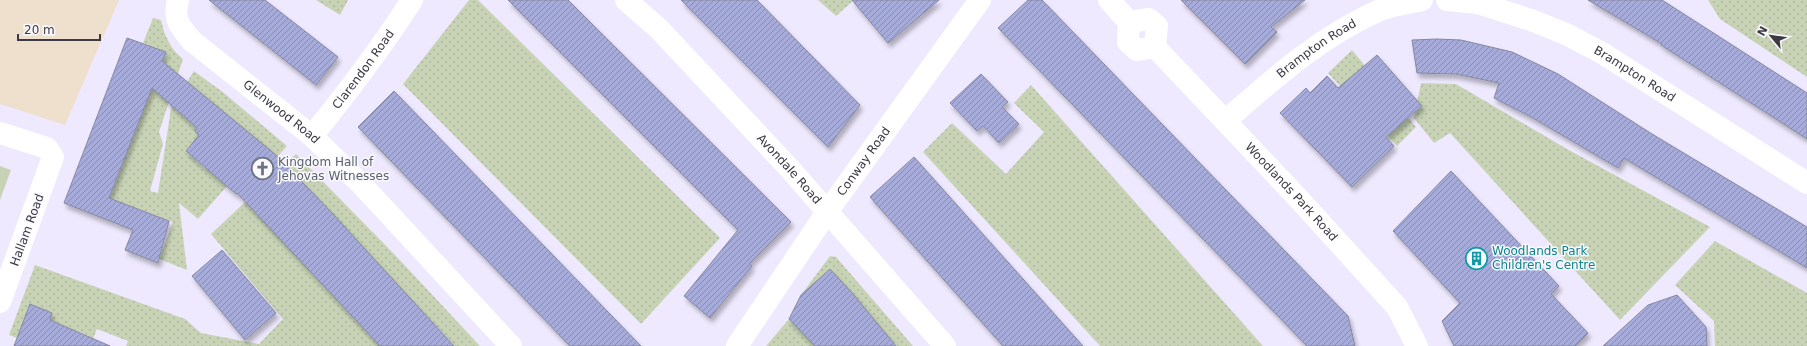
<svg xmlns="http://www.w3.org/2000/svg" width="1807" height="346" font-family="'DejaVu Sans',sans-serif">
<defs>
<pattern id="garden-dots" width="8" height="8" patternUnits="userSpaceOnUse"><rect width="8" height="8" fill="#c8d3b6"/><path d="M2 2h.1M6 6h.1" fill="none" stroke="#adb69e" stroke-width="1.8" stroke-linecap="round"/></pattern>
<pattern id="building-hatch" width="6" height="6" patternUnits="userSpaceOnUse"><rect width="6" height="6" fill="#a6abd9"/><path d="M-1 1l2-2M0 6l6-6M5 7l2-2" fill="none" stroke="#888cb2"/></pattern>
<filter id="shadow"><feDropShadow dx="2.5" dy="4.5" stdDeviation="2" flood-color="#0004"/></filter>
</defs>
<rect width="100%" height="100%" fill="#eee9fe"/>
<path fill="#efe0cd" d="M0,0H119L65,125L0,104Z"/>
<path fill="#c8d3b6" d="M0,166L11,170L0,200Z"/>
<g fill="url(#garden-dots)">
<path d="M316,0H348L340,15Z"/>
<path d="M469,0H478L720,238L641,324L403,84Z"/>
<path d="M818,0H854L836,16Z"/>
<path d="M1708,0H1807V77L1720,19Z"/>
<path d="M153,18L161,20C164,35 171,50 183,59L159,132L163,144L150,191L158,193L172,102L190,107L183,116L197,128L195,131L199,135L186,151L205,169L220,151L231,160L217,178L227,186L198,219L179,203L187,270L159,259L173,222L109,198L166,52L143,43Z"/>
<path d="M1352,50L1416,127L1397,146L1328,73Z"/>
<path d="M194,71L224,93L287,146L277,157L187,82Z"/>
<path d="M1421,83L1456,84L1567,149L1710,227L1620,320L1450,133L1434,143L1414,118Z"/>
<path d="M1031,85L1263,346H1100L923,152L952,123L1006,174L1044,132L1014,103Z"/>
<path d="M296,154L396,256L480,346H455L285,164Z"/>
<path d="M261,187L278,237L296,255L321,252L306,266L323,286L339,271L348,281L333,296L351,315L367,301L376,311L361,326L377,343L393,329L397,346H126L128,341L97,329L90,346H85L89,336L64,326L55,346H40L52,313L30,304L17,338L9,335L35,265L185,319L201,333L259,344L283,319L211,234Z"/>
<path d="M1715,241L1807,293V346H1715L1714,321L1675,285Z"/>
<path d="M830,256L836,257L913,346H897L884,332L801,295Z"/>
<path d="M789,319L798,328L834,346H766Z"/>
</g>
<g fill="url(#building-hatch)" stroke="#8588a0" filter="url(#shadow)">
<path d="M209,0H265L338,57L316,85Z"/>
<path d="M508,0H568L791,222L749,264L752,266L710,318L684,296L738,230Z"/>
<path d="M681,0H757L860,105L828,147Z"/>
<path d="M852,0H939L888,43Z"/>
<path d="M1028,0H1042L1348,316L1355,346H1307L998,28Z"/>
<path d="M1181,0H1305L1271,27L1277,32L1245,64Z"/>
<path d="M1588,0H1662L1807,93V139L1661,45L1662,44Z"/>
<path d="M127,38L166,52L162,61L276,155L332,213L454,346H380L237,193L236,194L186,151L199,135L195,131L197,128L152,88L109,198L169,221L158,263L125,250L133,230L64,203Z"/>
<path d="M1437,39L1461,40L1512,52L1558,74L1652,134L1807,227V268L1624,158L1618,168L1533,118L1494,98L1499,83L1456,74L1417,73L1412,40Z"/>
<path d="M1377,55L1422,106L1386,137L1394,146L1352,187L1280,113L1306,88L1310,93L1327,76L1338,88Z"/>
<path d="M981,74L1008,102L1002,107L1019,124L999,143L983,126L977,131L950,103Z"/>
<path d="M394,91L641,346H570L358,127Z"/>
<path d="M914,157L1083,346H1003L870,197Z"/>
<path d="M1451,171L1559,286L1551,294L1588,333L1575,346H1454L1442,321L1460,303L1393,231Z"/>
<path d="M222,250L276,313L245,340L192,276Z"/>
<path d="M830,269L853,294L896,346H815L789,319L801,295Z"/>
<path d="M1677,295L1706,327L1707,346H1603L1648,305Z"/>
<path d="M30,304L52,313L50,320L110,346H14Z"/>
</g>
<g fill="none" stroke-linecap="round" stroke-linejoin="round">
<g stroke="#fff" stroke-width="22">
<path id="s1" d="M178,0C173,20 180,27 192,41L312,136L363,186L511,346"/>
<path id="s2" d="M626,0L659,29L790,169L945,346"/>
<path d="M1109,0L1129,22L1128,42L1137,50L1155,47"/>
<path id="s3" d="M1447,0L1478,3L1531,20L1566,34L1602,53L1807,183"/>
<path d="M1129,22L1149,19L1157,26L1155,47"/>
<path id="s4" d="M1155,47L1297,197L1397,307L1417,346"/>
<path id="s5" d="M1225,121C1273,79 1321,36 1380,10C1393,5 1409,3 1422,0"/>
<path d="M0,133L47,148L53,157L0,302"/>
<path id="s6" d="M312,136C348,92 381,48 412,0"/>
<path id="s7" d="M737,346L827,212L980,0"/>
</g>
</g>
<defs>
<symbol id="church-ring" viewBox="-11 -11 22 22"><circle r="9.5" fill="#faf9fe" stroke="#6b7280" stroke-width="1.5"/><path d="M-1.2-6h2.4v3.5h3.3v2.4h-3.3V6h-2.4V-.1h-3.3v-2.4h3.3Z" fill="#6b7280"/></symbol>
<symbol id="building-ring" viewBox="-11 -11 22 22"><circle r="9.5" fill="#faf9fe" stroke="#0f9aa8" stroke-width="1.5"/><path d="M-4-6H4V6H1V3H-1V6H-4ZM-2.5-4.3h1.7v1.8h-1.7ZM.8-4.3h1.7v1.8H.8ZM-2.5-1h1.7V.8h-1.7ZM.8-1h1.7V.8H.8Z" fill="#0f9aa8"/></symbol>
</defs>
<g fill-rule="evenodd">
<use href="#church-ring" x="250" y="156" width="25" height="25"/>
<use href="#building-ring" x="1464" y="246" width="25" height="25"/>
</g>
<g text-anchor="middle" stroke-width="3" stroke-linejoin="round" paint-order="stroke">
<g font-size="12" fill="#3c3943" stroke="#faf9fe">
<text dy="4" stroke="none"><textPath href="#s5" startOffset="117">Brampton Road</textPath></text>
<text dy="4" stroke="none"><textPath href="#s6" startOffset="84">Clarendon Road</textPath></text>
<text dy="4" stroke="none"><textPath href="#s3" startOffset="204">Brampton Road</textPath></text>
<text dy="4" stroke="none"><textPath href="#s1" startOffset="160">Glenwood Road</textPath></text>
<text dy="4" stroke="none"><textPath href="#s7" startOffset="224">Conway Road</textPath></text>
<text dy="4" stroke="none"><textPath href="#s2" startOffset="235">Avondale Road</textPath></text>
<text dy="4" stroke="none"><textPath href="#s4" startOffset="199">Woodlands Park Road</textPath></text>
<text transform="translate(27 230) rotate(-70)" y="4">Hallam Road</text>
</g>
<g font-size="12" fill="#5b616d" stroke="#faf9fe" text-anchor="start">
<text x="278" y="166">Kingdom Hall of<tspan x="278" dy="14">Jehovas Witnesses</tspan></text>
</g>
<g font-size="12" fill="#0d838f" stroke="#faf9fe" text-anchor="start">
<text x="1492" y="255">Woodlands Park<tspan x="1492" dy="14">Children's Centre</tspan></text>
</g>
</g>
<g transform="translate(1771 36) rotate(299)" stroke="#faf9fe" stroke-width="3" paint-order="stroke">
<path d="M0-3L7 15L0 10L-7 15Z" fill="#3c3943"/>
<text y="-6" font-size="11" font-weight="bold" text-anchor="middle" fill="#3c3943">N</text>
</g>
<path d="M18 34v6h82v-6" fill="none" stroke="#3c3943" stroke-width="2"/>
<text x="24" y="34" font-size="12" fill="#3c3943" stroke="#faf9fe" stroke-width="3" paint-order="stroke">20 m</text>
</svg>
